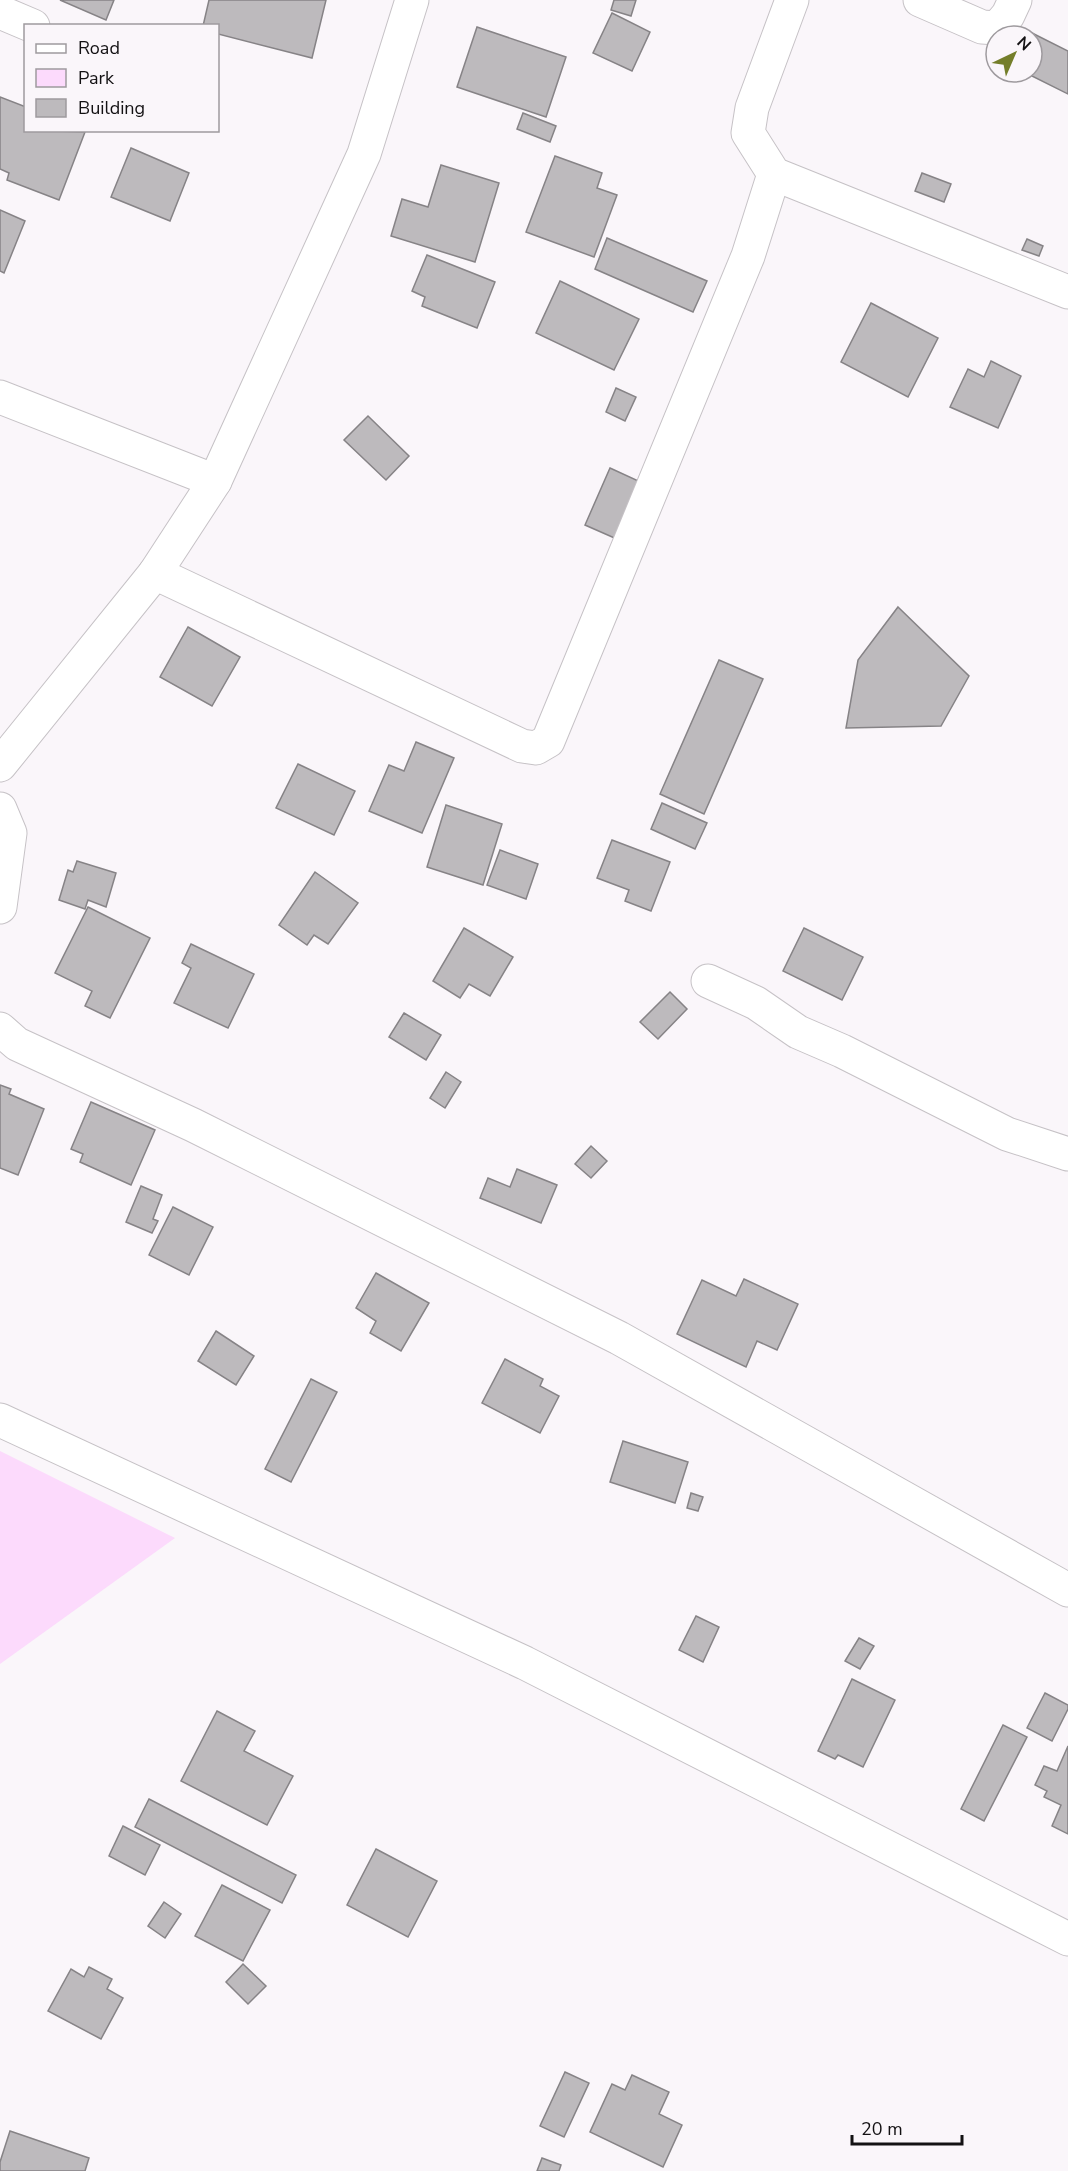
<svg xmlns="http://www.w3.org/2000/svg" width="1068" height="2171" font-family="'Nunito Sans',sans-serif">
<rect width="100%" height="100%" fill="#faf6fa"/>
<path fill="#fcdafc" d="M0,1451L175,1538L0,1664Z"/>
<g fill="#bdbabd" stroke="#868386" stroke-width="1.5">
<path d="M60,0H114L106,20Z"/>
<path d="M209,0H326L312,58L218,34V26H203Z"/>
<path d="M614,0H636L631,16L611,10Z"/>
<path d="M612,13L650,32L632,71L593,53Z"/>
<path d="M477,27L566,57L546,117L457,87Z"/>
<path d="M1032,33L1068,51V94L1024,72H1032L1031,36Z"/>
<path d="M0,97L26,107V130L85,132L59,200L7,180L9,173L0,169Z"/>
<path d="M523,113L556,126L550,142L517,129Z"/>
<path d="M131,148L189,173L170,221L111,197Z"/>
<path d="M555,156L602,173L597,188L617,195L594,257L526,232Z"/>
<path d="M441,165L499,183L475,262L391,236L402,199L428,207Z"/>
<path d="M922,173L951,184L944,202L915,191Z"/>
<path d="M0,210L25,221L4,273L0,271Z"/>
<path d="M607,238L707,281L693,312L595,269Z"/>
<path d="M1027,239L1043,246L1039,256L1022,250Z"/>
<path d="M427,255L495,282L477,328L422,306L425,297L412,291Z"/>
<path d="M560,281L639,319L614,370L536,333Z"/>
<path d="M871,303L938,338L908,397L841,362Z"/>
<path d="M991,361L1021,376L998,428L950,407L968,369L984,377Z"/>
<path d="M616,388L636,397L625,421L606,412Z"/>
<path d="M368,416L409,456L386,480L344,440Z"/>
<path d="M610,468L645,484L619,540L585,525Z"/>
<path d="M898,607L969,676L941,726L846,728L858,660Z"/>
<path d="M188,627L240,657L212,706L160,677Z"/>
<path d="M719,660L763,679L704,814L660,794Z"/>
<path d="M416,742L454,758L422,833L369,811L389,765L404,771Z"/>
<path d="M298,764L355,791L334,835L276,808Z"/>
<path d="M662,803L707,823L695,849L651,829Z"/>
<path d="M446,805L502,824L483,885L427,867Z"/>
<path d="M612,840L670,862L651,911L625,901L629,890L597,878Z"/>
<path d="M500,850L538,864L526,899L487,885Z"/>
<path d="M77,861L116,873L106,907L88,900L85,909L59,900L68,870L73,872Z"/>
<path d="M315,872L358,903L328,944L314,935L307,945L279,925Z"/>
<path d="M88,907L150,938L110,1018L85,1006L92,991L55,973Z"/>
<path d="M464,928L513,957L490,996L469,984L460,998L433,981Z"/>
<path d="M804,928L863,957L842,1000L783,971Z"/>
<path d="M191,944L254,974L228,1028L174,1003L191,968L182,963Z"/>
<path d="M670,992L687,1009L658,1039L640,1022Z"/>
<path d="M404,1013L441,1035L426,1060L389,1037Z"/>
<path d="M446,1072L461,1082L445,1108L430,1098Z"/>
<path d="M0,1085L11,1089L9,1094L44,1109L18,1175L0,1168Z"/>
<path d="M91,1102L155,1130L131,1185L80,1162L83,1154L71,1149Z"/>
<path d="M591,1146L607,1161L591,1178L575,1164Z"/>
<path d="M517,1169L557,1185L541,1223L480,1198L488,1178L510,1187Z"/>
<path d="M141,1186L162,1195L153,1219L158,1221L152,1233L126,1222Z"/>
<path d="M173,1207L213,1227L189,1275L149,1255Z"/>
<path d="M376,1273L429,1303L401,1351L370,1333L376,1321L356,1308Z"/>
<path d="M744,1279L798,1304L777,1350L757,1341L746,1367L677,1334L702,1280L736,1296Z"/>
<path d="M216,1331L254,1356L236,1385L198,1361Z"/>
<path d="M505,1359L543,1379L540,1386L559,1396L540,1433L482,1403Z"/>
<path d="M311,1379L337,1392L291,1482L265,1469Z"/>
<path d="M623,1441L688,1462L675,1503L610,1482Z"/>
<path d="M691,1493L703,1497L698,1511L687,1508Z"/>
<path d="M696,1616L719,1627L703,1662L679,1650Z"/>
<path d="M859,1638L874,1646L860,1669L845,1661Z"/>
<path d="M852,1679L895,1700L863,1767L838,1755L835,1759L818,1751Z"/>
<path d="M1045,1693L1068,1705V1709L1052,1741L1027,1728Z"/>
<path d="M217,1711L255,1731L244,1751L293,1776L267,1825L181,1781Z"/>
<path d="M1003,1725L1027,1737L984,1821L961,1809Z"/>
<path d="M1068,1746V1834L1052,1826L1061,1805L1044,1797L1047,1791L1035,1785L1044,1766L1057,1771Z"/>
<path d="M149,1799L296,1875L282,1903L135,1827Z"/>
<path d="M123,1826L160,1845L145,1875L109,1856Z"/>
<path d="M376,1849L437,1881L408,1937L347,1905Z"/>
<path d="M222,1885L270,1910L243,1961L195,1936Z"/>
<path d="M164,1902L181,1914L165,1938L148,1926Z"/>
<path d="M243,1964L266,1986L248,2004L226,1982Z"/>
<path d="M89,1967L112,1979L107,1989L123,1998L101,2039L48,2011L71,1969L84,1977Z"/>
<path d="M565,2072L589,2083L564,2137L540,2126Z"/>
<path d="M632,2075L669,2092L659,2114L682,2125L663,2167L590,2132L612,2084L625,2090Z"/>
<path d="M10,2131L89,2158L85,2171H0V2162Z"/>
<path d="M542,2158L561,2165L559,2171H537Z"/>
</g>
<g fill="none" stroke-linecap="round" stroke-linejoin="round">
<defs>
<g id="street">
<path d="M792,0L752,108L748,133L774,174L1068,292"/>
<path d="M920,0L982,27L997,28L1008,15L1015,0"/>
<path d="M0,12L33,26"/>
<path d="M0,397L215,481"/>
<path d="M155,573L522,746L536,748L548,741L748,256L774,174"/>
<path d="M0,765L155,573L215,481L364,154L412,0"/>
<path d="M0,809L10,833L0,907"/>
<path d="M708,981L756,1003L798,1032L842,1051L1007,1134L1068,1154"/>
<path d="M0,1029L17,1044L193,1125L619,1338L1068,1590"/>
<path d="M0,1420L525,1663L1068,1939"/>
</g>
</defs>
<use href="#street" stroke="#c6c2c6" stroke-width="35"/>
<use href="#street" stroke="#fff" stroke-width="33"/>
</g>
<rect x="24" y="24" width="195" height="108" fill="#faf6fa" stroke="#9e9a9e" stroke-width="1.5"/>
<rect x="36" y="44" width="30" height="9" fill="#ffffff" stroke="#9e9a9e" stroke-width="1.5"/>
<text x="78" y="54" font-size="18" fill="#131113">Road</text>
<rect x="36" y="69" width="30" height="18" fill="#fcdafc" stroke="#9e9a9e" stroke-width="1.5"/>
<text x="78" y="84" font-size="18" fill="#131113">Park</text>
<rect x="36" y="99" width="30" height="18" fill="#bdbabd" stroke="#9e9a9e" stroke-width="1.5"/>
<text x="78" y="114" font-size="18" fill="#131113">Building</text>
<g transform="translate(1014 54) rotate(44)"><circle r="28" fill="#faf6fa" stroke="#9e9a9e" stroke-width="1.5"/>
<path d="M0-4.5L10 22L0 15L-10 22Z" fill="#747e2a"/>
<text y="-9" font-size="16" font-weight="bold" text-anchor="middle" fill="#131113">N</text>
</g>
<path d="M852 2135v9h110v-9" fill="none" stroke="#131113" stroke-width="3"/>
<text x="861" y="2135" font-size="18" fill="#131113" stroke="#faf6fa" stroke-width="4.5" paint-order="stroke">20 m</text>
</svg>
